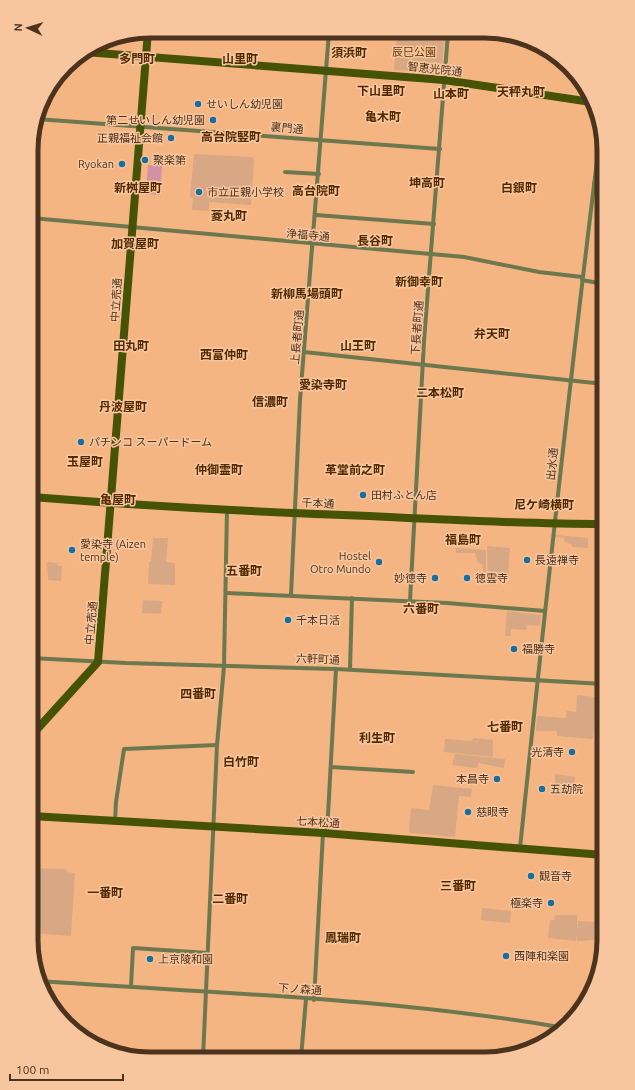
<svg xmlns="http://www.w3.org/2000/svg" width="635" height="1090" font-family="Ubuntu,'Noto Sans JP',sans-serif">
<rect width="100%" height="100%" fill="#f4b583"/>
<g fill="#d7a883">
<path d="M397,33H427V38L444,39L442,70L439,72L394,70Z"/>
<path d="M194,154L252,157L254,160L251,205L209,202V211L192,210L193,198L190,197Z"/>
<path d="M555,535L588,538V548L572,547V545L564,541V538L555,537Z"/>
<path d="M153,538H168L166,562L175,563V585L148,584L149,562H151Z"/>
<path d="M487,546L510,548L508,579L504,578V582L488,581Z"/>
<path d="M456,548L486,550V572H484L482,564L478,563L475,553H456Z"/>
<path d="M47,562L57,563L58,566H62L61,581L48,580Z"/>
<path d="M143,600L162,601L161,614L142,613Z"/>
<path d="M507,611L541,615L540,626L527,625L526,630L511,629V636H505Z"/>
<path d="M601,614H604V644L597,643V631H600Z"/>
<path d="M577,695L595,697V699L597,700L596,709L604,710V716L595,715L593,739L557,736V731H536L537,716L566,718L567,711L576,712Z"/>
<path d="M474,738L493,740V757L444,752L445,739L471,741Z"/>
<path d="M455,754L505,759L504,768L478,763V767L475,768L452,765Z"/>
<path d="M555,774L575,777L573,796L557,794L558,784H555Z"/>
<path d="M433,785L472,789L471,797L459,796L455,837L411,833L409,831L411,808L429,810Z"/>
<path d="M31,868L66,869L67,872L75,873L71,936L31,933Z"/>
<path d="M482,908L511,911L510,923L481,920Z"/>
<path d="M555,915H577V931L578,921L595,922L596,918H604V939C594,939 587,941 577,941V934L576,941L548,938L550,920H554Z"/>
</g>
<path fill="#d192a5" d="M148,165L162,166L160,195L146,194Z"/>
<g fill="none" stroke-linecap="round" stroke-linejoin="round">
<g stroke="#6e784e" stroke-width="4">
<path d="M37,119L440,149"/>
<path d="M285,172L319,174"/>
<path d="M594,183L604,184"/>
<path d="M316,215L434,224"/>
<path d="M32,218L464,257L539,272L582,277"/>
<path d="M582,280L604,284"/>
<path d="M304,352L604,384"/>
<path d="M226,593L447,603L545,611"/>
<path d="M291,595L300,400L329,32"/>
<path d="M410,601L424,341L448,33"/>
<path d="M31,658L126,663L336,669L604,684"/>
<path d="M350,669L352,598"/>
<path d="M331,767L413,772"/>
<path d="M115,821L116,802L124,749L217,745"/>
<path d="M327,833L336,669"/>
<path d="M520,848C545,608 571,368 601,129"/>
<path d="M39,981C213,993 388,998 559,1027"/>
<path d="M131,986L133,948L208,953"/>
<path d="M314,1000L323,833"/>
<path d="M262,1057L276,1058"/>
<path d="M203,1058L217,745L224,666L227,509"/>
<path d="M301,1058L306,999"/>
</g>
<g stroke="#465306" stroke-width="8">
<path d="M85,52L444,80L591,102"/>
<path d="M32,497C144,506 256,512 369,516C447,520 525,524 604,524"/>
<path d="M31,736L98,662L148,31"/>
<path d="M31,816L323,833L604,855"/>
</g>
</g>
<g fill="#186e9e" stroke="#f8c69e" stroke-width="1.5">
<circle cx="198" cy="104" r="4"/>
<circle cx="213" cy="120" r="4"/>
<circle cx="171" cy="138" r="4"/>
<circle cx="145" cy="160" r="4"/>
<circle cx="122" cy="164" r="4"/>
<circle cx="199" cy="192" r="4"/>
<circle cx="81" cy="442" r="4"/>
<circle cx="363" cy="495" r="4"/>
<circle cx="72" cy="550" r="4"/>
<circle cx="527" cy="560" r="4"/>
<circle cx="379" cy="562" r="4"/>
<circle cx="435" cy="578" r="4"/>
<circle cx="467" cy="578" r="4"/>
<circle cx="288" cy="620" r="4"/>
<circle cx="514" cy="649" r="4"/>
<circle cx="572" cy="752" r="4"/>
<circle cx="497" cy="779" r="4"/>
<circle cx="542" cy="789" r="4"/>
<circle cx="468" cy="812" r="4"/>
<circle cx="531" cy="876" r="4"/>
<circle cx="551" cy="903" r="4"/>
<circle cx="506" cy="956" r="4"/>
<circle cx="150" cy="959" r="4"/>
</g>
<g text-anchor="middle" stroke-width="3" stroke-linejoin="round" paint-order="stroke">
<g font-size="11" fill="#653603" stroke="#f8c69e">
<text x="414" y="56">辰巳公園</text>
</g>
<g font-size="11" fill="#4c331e" stroke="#f8c69e">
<text transform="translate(435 69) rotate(6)" y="4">智恵光院通</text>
<text transform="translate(287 128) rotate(5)" y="4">裏門通</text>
<text transform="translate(308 235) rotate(5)" y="4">浄福寺通</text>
<text transform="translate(116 300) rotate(-86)" y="4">中立売通</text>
<text transform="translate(417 328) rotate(-86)" y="4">下長者町通</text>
<text transform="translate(297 337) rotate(-85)" y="4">上長者町通</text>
<text transform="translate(552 464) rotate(-84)" y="4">出水通</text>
<text transform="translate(318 503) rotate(3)" y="4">千本通</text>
<text transform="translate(91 623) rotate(-85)" y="4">中立売通</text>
<text transform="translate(318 659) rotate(2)" y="4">六軒町通</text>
<text transform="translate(318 822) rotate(4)" y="4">七本松通</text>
<text transform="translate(300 989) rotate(4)" y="4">下ノ森通</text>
</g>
<g font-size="11" fill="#4c331e" stroke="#f8c69e" text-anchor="start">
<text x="206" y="108">せいしん幼児園</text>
<text x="205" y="124" text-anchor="end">第二せいしん幼児園</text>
<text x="163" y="142" text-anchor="end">正親福祉会館</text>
<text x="153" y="164">聚楽第</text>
<text x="114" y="168" text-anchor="end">Ryokan</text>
<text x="207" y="196">市立正親小学校</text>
<text x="89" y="446">パチンコ スーパードーム</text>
<text x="371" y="499">田村ふとん店</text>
<text x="80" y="548">愛染寺 (Aizen<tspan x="80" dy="13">temple)</tspan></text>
<text x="371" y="560" text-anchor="end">Hostel<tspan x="371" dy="13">Otro Mundo</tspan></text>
<text x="535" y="564">長遠禅寺</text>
<text x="427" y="582" text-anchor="end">妙徳寺</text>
<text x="475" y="582">徳雲寺</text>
<text x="296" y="624">千本日活</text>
<text x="522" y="653">福勝寺</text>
<text x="564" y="756" text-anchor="end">光清寺</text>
<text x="489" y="783" text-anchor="end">本昌寺</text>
<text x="550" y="793">五劫院</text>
<text x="476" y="816">慈眼寺</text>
<text x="539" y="880">観音寺</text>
<text x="543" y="907" text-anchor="end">極楽寺</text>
<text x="514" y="960">西陣和楽園</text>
<text x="158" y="963">上京陵和園</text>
</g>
<g font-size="12" font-weight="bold" fill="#532a00" stroke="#f8c69e">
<text x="349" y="57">須浜町</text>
<text x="137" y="63">多門町</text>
<text x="240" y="63">山里町</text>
<text x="381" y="95">下山里町</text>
<text x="521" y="96">天秤丸町</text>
<text x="451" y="98">山本町</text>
<text x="383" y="121">亀木町</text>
<text x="231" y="141">高台院竪町</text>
<text x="427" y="187">坤高町</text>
<text x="138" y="192">新桝屋町</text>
<text x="519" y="192">白銀町</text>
<text x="316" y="195">高台院町</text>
<text x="229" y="220">菱丸町</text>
<text x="375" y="245">長谷町</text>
<text x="135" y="248">加賀屋町</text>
<text x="419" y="286">新御幸町</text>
<text x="307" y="298">新柳馬場頭町</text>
<text x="492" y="338">弁天町</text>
<text x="131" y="350">田丸町</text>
<text x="358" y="350">山王町</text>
<text x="224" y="359">西富仲町</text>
<text x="323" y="389">愛染寺町</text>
<text x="440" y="397">二本松町</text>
<text x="270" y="406">信濃町</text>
<text x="123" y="411">丹波屋町</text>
<text x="85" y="466">玉屋町</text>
<text x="219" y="474">仲御霊町</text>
<text x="355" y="474">革堂前之町</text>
<text x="118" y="504">亀屋町</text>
<text x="544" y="509">尼ケ崎横町</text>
<text x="463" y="544">福島町</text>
<text x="244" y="575">五番町</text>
<text x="421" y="613">六番町</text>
<text x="198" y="698">四番町</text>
<text x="505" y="731">七番町</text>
<text x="377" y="742">利生町</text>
<text x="241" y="766">白竹町</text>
<text x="458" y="890">三番町</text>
<text x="105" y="897">一番町</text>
<text x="230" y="903">二番町</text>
<text x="343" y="942">鳳瑞町</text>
</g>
</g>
<path d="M0 0H635V1090H0ZM150 38H485A112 112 0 0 1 597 150V940A112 112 0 0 1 485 1052H150A112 112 0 0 1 38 940V150A112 112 0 0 1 150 38Z" fill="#f8c69e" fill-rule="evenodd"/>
<path fill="none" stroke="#4c331e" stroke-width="5" d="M150 38H485A112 112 0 0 1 597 150V940A112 112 0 0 1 485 1052H150A112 112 0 0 1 38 940V150A112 112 0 0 1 150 38Z"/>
<g transform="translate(28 28) rotate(274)" stroke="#f8c69e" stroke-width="3" paint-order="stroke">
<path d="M0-3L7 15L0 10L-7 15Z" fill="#4c331e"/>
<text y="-6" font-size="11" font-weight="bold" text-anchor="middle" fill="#4c331e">N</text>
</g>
<path d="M10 1074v6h113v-6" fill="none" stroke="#4c331e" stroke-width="2"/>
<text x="16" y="1074" font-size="12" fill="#4c331e" stroke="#f8c69e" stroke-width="3" paint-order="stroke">100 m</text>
</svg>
